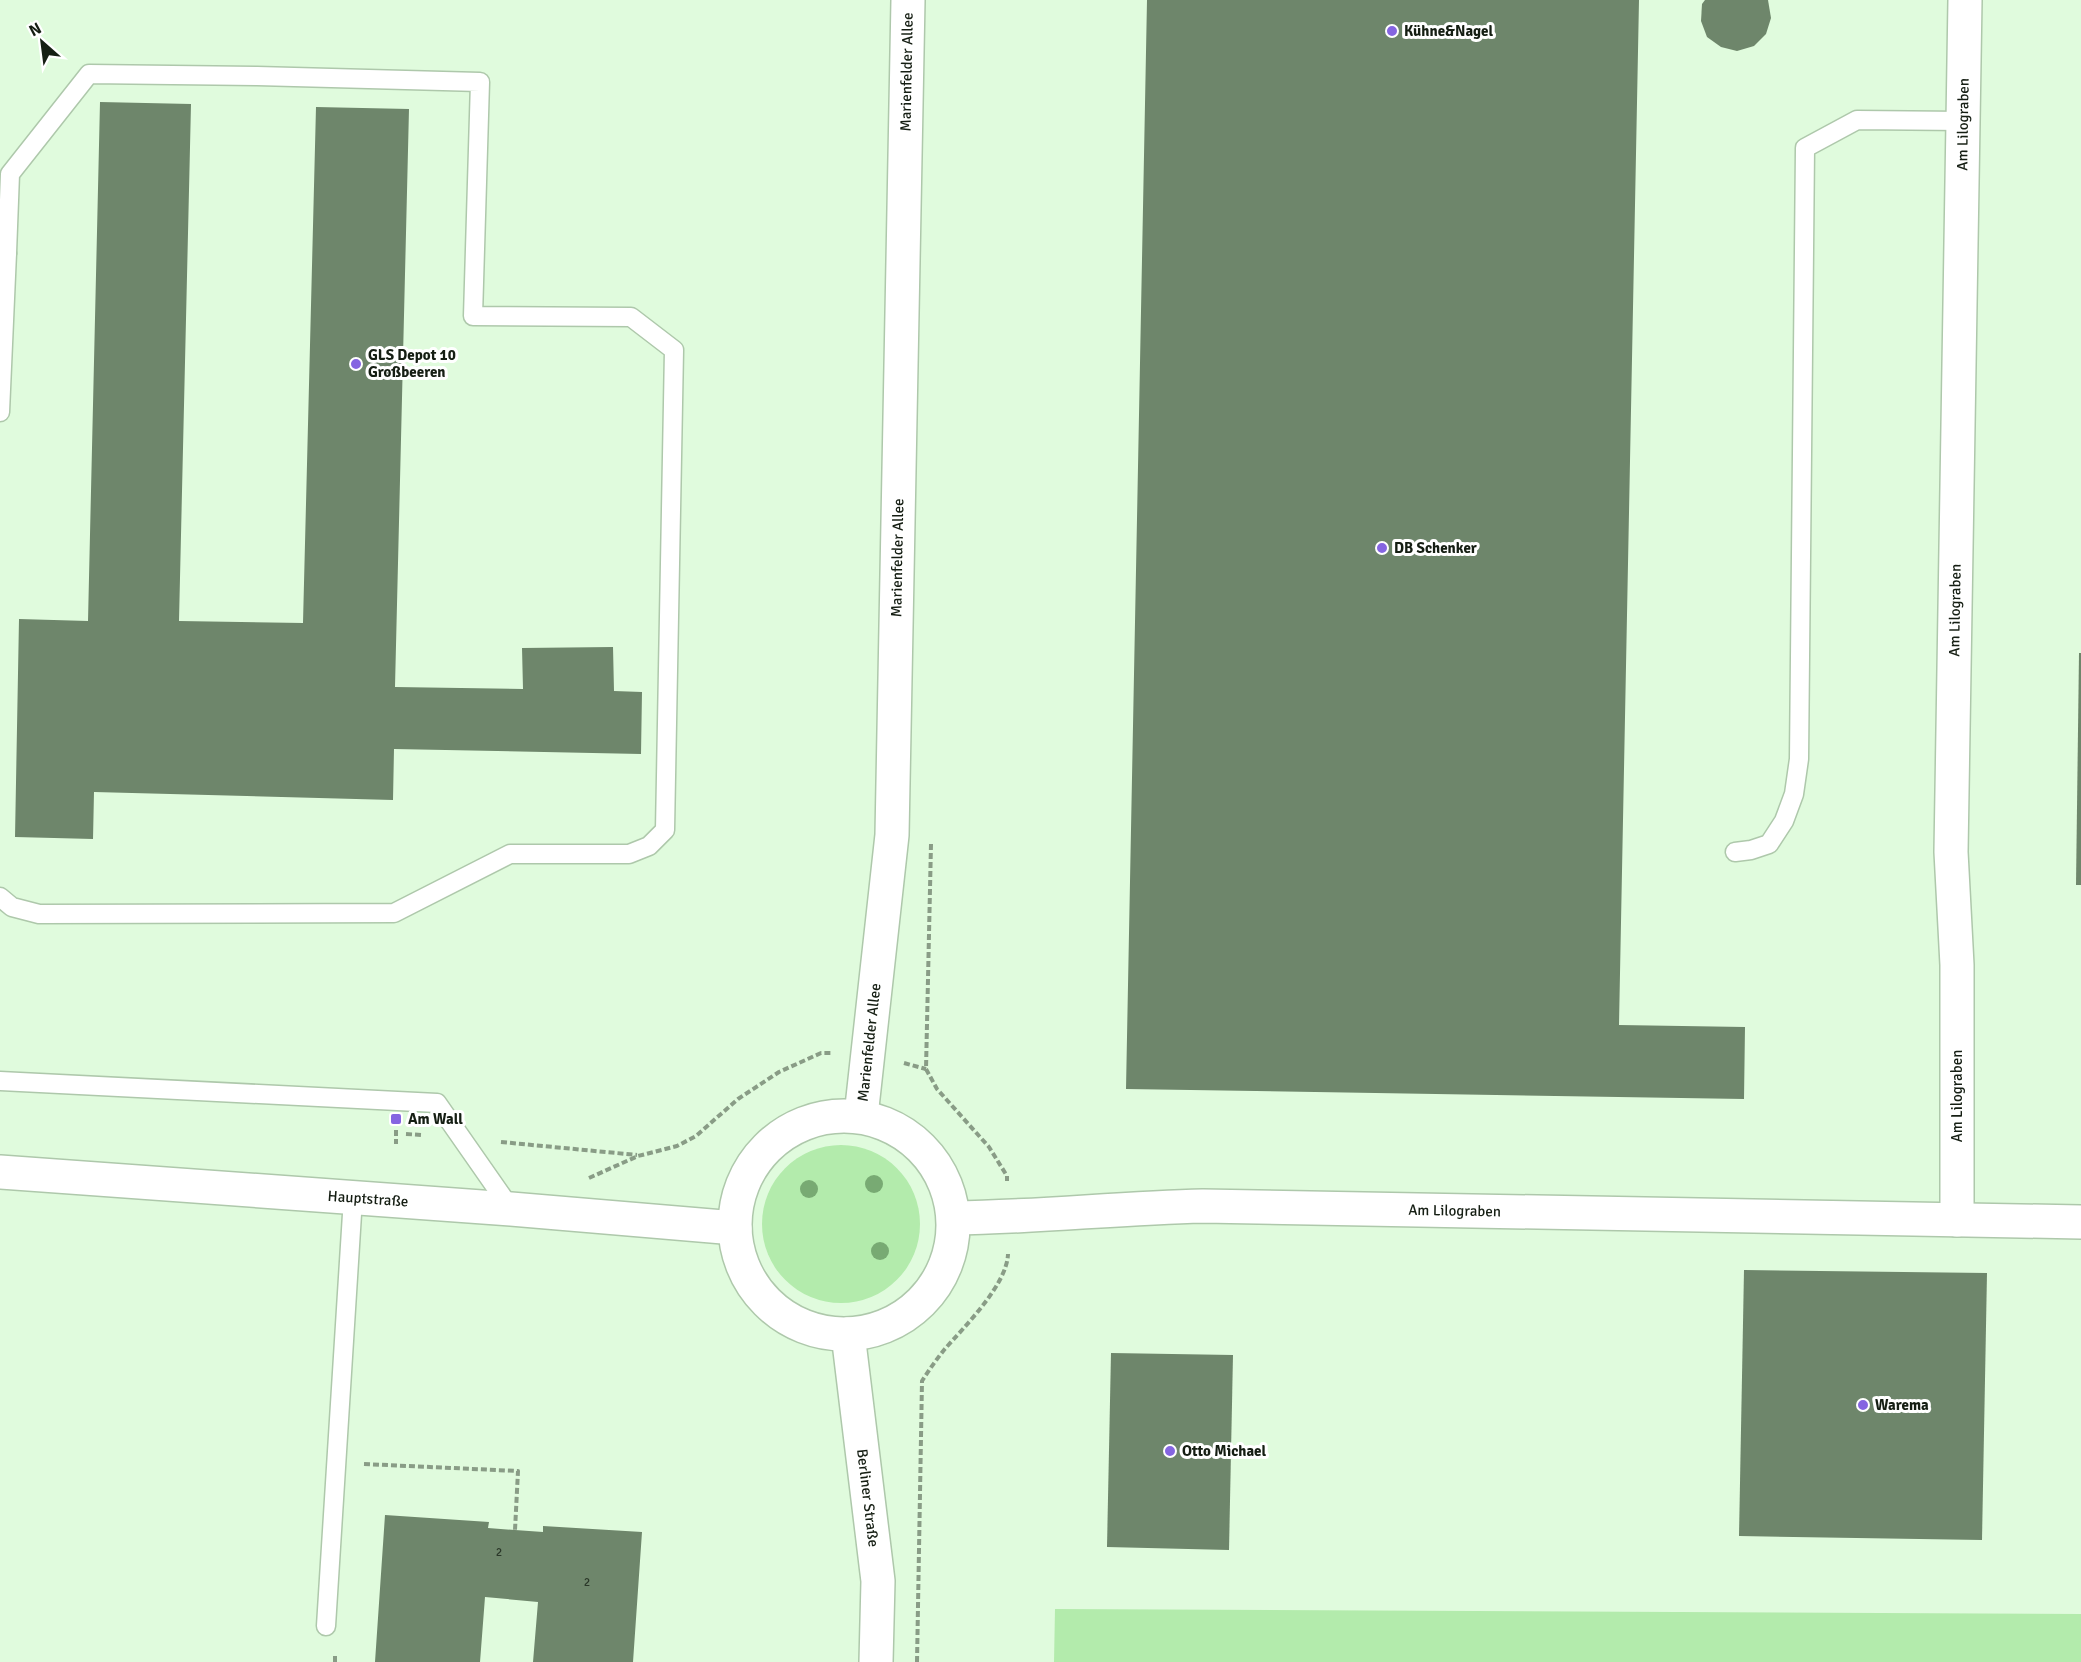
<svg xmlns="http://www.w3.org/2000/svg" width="2081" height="1662" font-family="Signika,sans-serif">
<rect width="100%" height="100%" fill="#e0fbdd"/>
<g fill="#b3ebac">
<circle cx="841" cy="1224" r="79"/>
<path d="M1055,1609L2081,1614V1662H1054Z"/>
</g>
<g fill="#6e866b">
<path d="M1147,0H1639L1619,1025L1745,1027L1744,1099L1126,1089Z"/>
<path d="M1705,0H1768L1771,18L1766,34L1754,46L1737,51L1721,47L1707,37L1701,21L1702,4Z"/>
<path d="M100,102L191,104L179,621L303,623L316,107L409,109L395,687L523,689L522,648L613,647L614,691L642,692L641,754L394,749L393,800L94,792L93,839L15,837L19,619L88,621Z"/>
<path d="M2079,653H2081V885H2076Z"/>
<path d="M1744,1270L1987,1273L1982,1540L1739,1536Z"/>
<path d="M1111,1353L1233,1355L1229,1550L1107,1547Z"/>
<path d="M385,1515L489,1522L488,1528L515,1530L543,1532V1526L642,1532L633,1662H533L538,1602L485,1597L480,1662H375Z"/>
</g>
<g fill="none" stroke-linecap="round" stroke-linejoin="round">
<defs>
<g id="service">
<path d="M0,253H7L0,412"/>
<path d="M1735,852L1751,850L1769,844L1784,821L1794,794L1799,759L1805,148L1857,120L1963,121"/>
<path d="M0,897L12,907L39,914L394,913L510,854H629L649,846L665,830L674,350L631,317L473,316L480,82L257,76L89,74L10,174L7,253"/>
<path d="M0,1081L437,1103L511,1209"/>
<path d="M326,1626L353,1198"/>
</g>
<g id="minor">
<path id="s1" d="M954,1218C1037,1217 1119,1208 1203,1206L2081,1222"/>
<path id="s2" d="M1957,1220V965L1951,852L1965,0"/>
</g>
<g id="tertiary">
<path id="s3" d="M861,1116L892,835L908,0"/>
<circle cx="844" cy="1225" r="109"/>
<path id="s4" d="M0,1172L511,1209L735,1228"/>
<path id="s5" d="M848,1334L878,1581L876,1662"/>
</g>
</defs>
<use href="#service" stroke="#aec8ab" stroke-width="21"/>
<use href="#minor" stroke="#aec8ab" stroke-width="36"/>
<use href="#tertiary" stroke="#aec8ab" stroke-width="36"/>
<g stroke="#899c86" stroke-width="4" stroke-dasharray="6 3" stroke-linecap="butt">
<path d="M931,844L926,1069L937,1089L989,1147L1007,1176V1181"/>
<path d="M904,1063L926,1069"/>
<path d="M396,1130V1144"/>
<path d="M406,1134L422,1135"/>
<path d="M501,1142L637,1155"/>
<path d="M589,1178L638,1156L677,1146L696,1136L738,1099L779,1072L821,1053H832"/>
<path d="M364,1464L518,1471L515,1530"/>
<path d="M335,1662V1653"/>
<path d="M917,1662L922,1381C929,1370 936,1360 944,1350C964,1327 1007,1285 1008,1254"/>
</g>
<use href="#service" stroke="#fff" stroke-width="18"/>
<use href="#minor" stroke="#fff" stroke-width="33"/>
<use href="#tertiary" stroke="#fff" stroke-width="33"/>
</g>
<g fill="#78aa73">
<circle cx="874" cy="1184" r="9"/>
<circle cx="809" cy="1189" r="9"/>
<circle cx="880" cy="1251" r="9"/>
</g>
<g fill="#8565e1" stroke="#fff" stroke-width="2">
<circle cx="1392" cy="31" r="6"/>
<circle cx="356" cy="364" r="6"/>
<circle cx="1382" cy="548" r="6"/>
<rect x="390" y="1113" width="12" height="12" rx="3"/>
<circle cx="1863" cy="1405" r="6"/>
<circle cx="1170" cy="1451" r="6"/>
</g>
<g text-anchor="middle" stroke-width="6" stroke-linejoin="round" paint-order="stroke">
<g font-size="12" fill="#2b3829">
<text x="499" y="1556">2</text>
<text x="587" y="1586">2</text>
</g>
<g font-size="15" font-weight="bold" fill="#151e13" stroke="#fff" text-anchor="start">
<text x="1404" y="36">Kühne&amp;Nagel</text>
<text x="368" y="360">GLS Depot 10<tspan x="368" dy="17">Großbeeren</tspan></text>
<text x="1394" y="553">DB Schenker</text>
<text x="408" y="1124">Am Wall</text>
<text x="1875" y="1410">Warema</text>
<text x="1182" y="1456">Otto Michael</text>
</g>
<g font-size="15" fill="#151e13" stroke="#fff">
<text dy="5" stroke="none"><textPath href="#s3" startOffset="1046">Marienfelder Allee</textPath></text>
<text dy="5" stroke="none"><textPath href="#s2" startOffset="1096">Am Lilograben</textPath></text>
<text dy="5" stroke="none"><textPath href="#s3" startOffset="560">Marienfelder Allee</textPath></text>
<text dy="5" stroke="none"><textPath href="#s2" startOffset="610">Am Lilograben</textPath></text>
<text dy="5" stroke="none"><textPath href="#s3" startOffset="74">Marienfelder Allee</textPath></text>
<text transform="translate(1957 1096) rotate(-90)" y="5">Am Lilograben</text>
<text dy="5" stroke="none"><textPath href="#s4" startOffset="369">Hauptstraße</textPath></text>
<text dy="5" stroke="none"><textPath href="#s1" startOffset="501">Am Lilograben</textPath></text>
<text dy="5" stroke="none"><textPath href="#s5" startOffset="165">Berliner Straße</textPath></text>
</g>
</g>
<g transform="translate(42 42) rotate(332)" stroke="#ffffff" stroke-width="4.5" paint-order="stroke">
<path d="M0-4.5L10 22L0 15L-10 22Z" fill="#151e13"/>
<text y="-9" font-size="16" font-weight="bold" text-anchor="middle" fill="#151e13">N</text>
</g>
</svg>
